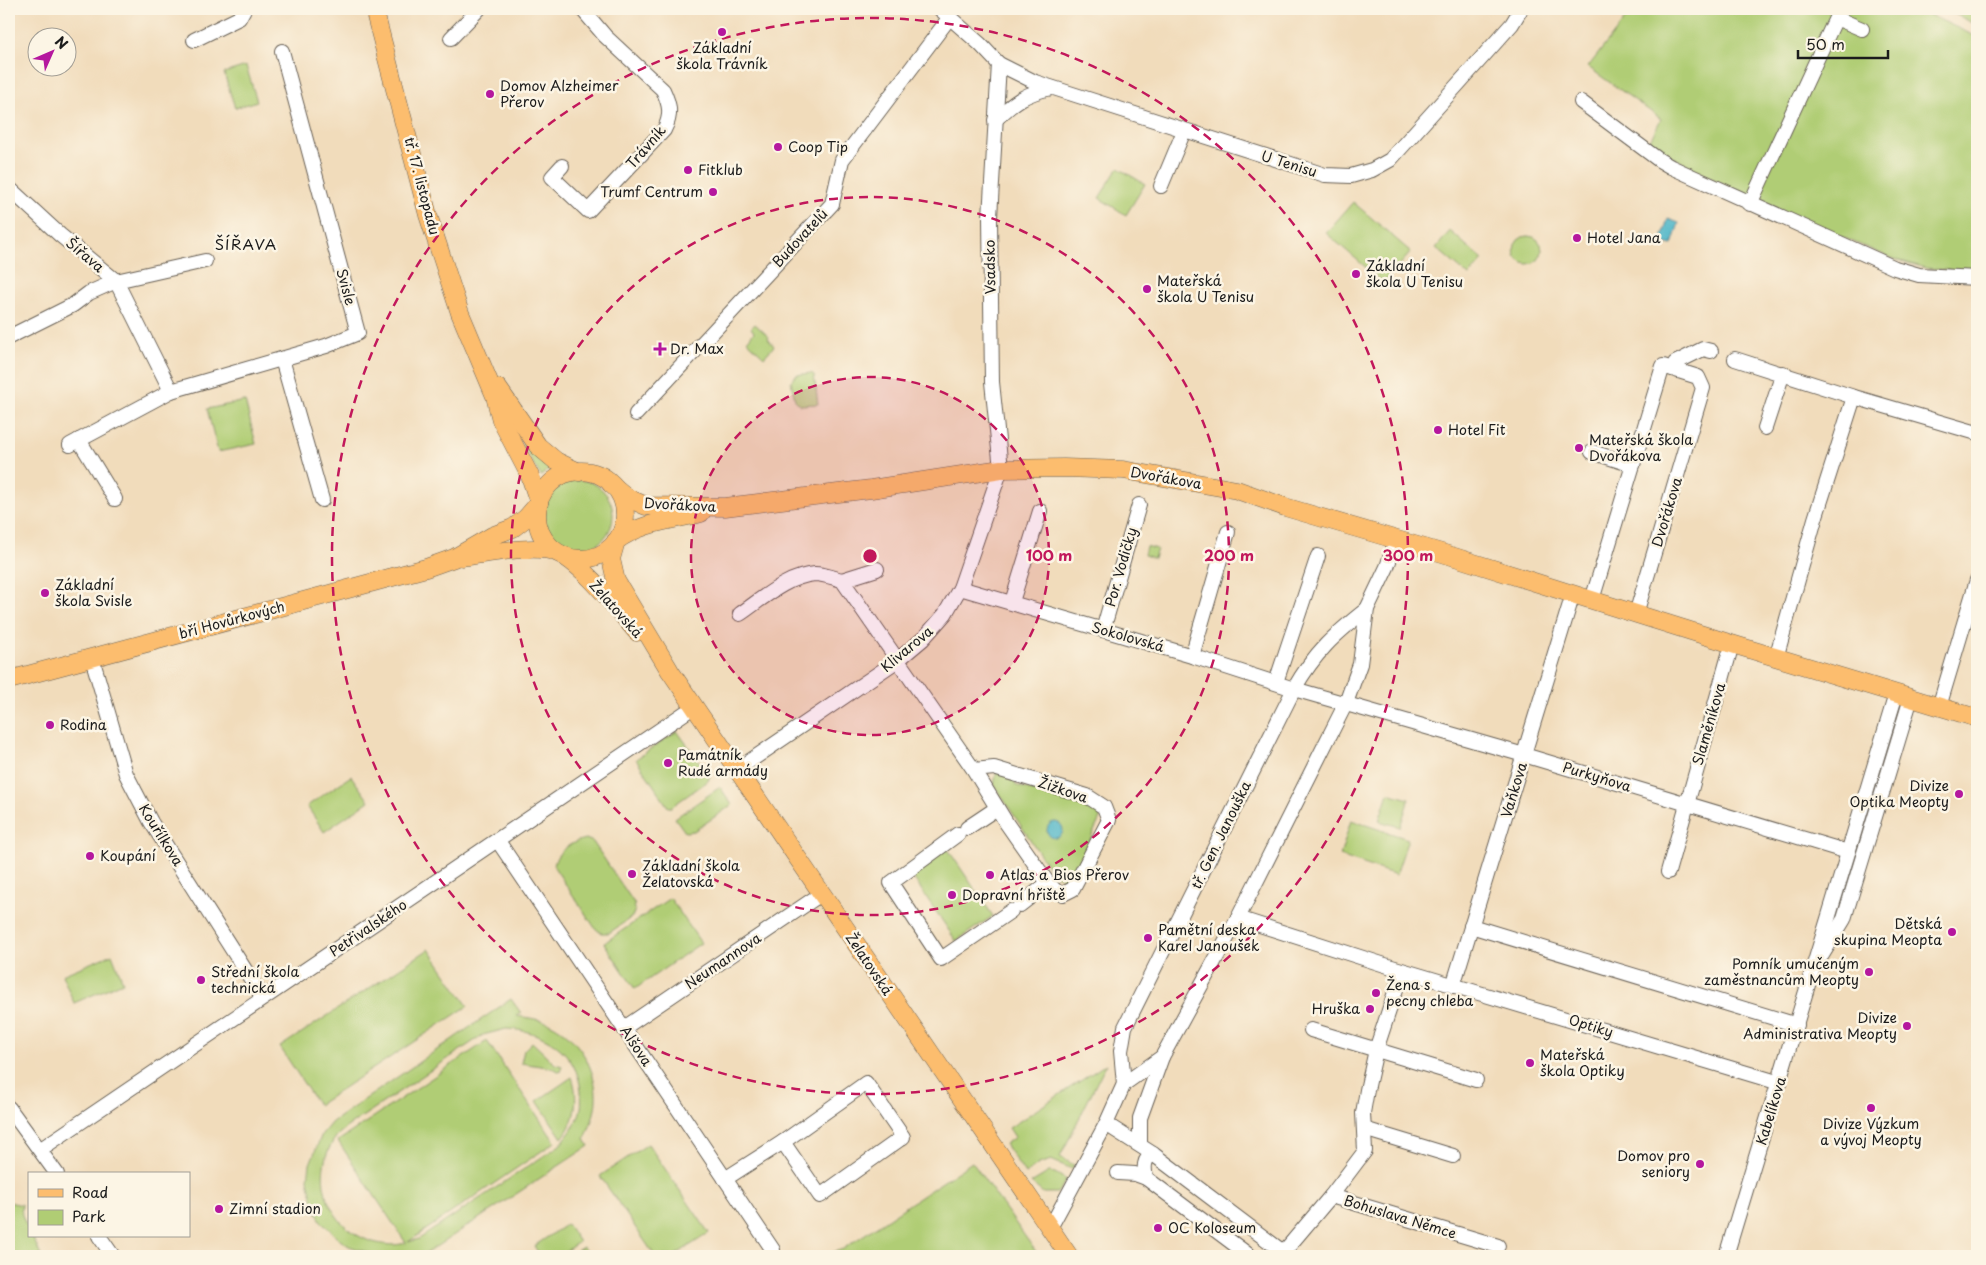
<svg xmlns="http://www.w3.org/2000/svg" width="1986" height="1265" font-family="'Playpen Sans',sans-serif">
<rect width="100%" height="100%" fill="#fcf5e5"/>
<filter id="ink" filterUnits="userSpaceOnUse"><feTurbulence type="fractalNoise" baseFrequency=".02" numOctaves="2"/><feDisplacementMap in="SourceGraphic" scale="10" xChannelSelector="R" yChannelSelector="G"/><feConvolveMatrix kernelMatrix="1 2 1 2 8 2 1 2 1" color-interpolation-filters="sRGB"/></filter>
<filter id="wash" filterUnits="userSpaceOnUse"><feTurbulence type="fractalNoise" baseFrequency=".0096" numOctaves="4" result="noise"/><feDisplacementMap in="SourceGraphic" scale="20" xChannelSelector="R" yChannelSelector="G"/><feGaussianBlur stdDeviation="1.12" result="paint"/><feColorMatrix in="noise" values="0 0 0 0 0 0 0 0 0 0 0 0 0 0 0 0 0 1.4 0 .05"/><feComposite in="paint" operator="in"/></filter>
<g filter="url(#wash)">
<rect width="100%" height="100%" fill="#f1dcbb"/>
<g fill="#b0cd74" stroke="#667448" fill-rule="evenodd">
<path d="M1633,9H1917L1977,37V273L1925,268L1891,258L1739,193L1648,144L1661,119L1588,67Z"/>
<path d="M1944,9H1977V25Z"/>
<path d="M246,66L257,101L235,108L224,73Z"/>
<path d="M1118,168L1145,184L1126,215L1099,198Z"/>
<path d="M1353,202L1411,252L1384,283L1326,233Z"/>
<path d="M1450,231L1483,260L1469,276L1436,248Z"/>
<circle cx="1528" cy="250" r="14"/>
<path d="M755,324L769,337L768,339L774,346L764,357L747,341L754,332L751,328Z"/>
<path d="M811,373L814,375L818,404L800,405L795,400L791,381L796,375Z"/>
<path d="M245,401L256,444L218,452L207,409Z"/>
<path d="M527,443L551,468L541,476L522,446Z"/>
<circle cx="578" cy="515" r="35"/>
<path d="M1146,546L1157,549L1154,558L1144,555Z"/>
<path d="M677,731L710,776L708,781L671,807H668L636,759Z"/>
<path d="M997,769L1018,775L1015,785L1085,807L1087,796L1102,814L1075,872L1067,879L1053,874L994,785Z"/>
<path d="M351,776L369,801L324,832L307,806Z"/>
<path d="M720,787L732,805L694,831L685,832L675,818Z"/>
<path d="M1388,793L1409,799L1400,827L1379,821Z"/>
<path d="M1351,820L1408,839L1396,875L1340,856Z"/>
<path d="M586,839L593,842L634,903L635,910L632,917L609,933H601L595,928L554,867C554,853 572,841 586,839Z"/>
<path d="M947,848L993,916L956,941L910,873Z"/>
<path d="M670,898L701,943L635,989L604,943Z"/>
<path d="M429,949L468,1006L318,1105L280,1047Z"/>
<path d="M112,954L123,982L74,1003L62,975Z"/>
<path d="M511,999L521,1013L517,1016C529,1018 540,1019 551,1024C581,1039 601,1076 595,1109C593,1119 589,1129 585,1139L589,1146L422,1256H378L349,1246L340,1240L321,1221L314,1207L308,1179L310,1164L322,1134L332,1122ZM506,1029C544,1030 578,1052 581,1092C581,1097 582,1103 581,1108C578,1123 569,1134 560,1145L419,1239L408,1242L555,1142L487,1041L338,1141L406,1243C395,1246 384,1245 373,1242C329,1229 308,1175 336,1137C339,1133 344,1130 347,1127L483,1035Z"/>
<path d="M532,1042L555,1064L562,1066L560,1072L553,1068L521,1063L524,1050Z"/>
<path d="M1106,1064L1060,1157L1074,1165L1072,1169L1051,1160L1039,1164L1025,1174L1005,1144L1015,1137L1009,1128Z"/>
<path d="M572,1077C579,1097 576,1122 562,1138L537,1101Z"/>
<path d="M648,1144L709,1233L674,1256H655L600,1176Z"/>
<path d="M972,1162L1039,1256H822L843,1249Z"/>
<path d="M1049,1172L1055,1173L1067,1180L1057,1193H1043L1031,1183Z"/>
<path d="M9,1202L22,1205C19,1219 29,1223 29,1236H32L41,1256H9Z"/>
<path d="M567,1224L579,1242L558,1256H541L534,1246Z"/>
<path d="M583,1247L589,1256H568Z"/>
</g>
<g fill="#4bb5c8" stroke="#346872">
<path d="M1668,219L1679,223L1672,245L1661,242Z"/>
<circle cx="1055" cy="830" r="8"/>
</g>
</g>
<g filter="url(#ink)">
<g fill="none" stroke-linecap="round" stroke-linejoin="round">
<defs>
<g id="minor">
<path d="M940,9L980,44L999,64L1035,82L1325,175L1351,176L1372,170L1390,160L1512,24L1521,9"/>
<path d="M451,38L479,9"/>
<path d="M194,40L239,18L244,9"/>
<path d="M1581,102L1659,160L1671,167L1895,268L1919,275L1977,278"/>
<path d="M995,120C1014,102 1025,93 1052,88"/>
<path d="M562,166L552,177L588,211L664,130C672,115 670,105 663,90L605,36L582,9"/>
<path d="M1161,186L1184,131"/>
<path d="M9,188L60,235L116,281L171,391"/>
<path d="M1750,204L1836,18L1862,29"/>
<path d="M9,337L73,305L89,293L116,281L205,261"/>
<path d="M282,359L322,500"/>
<path d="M1735,359L1854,397L1977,433"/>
<path d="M1673,369L1675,363L1703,349L1711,351"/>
<path d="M636,414L832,204L842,160L950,17"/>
<path d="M1765,428L1783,373"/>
<path d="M79,440L115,499"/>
<path d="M70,445L171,391L326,346L358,333L282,51"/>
<path d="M1592,452L1633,465"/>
<path d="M842,580L877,569"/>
<path d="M960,588L1192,656L1294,689L1524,755L1848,852"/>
<path d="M1592,600L1663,366L1698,377L1703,388L1636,614"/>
<path d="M1012,602L1040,511"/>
<path d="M740,614C762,599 787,576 815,574C823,574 834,578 842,580L974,770L1007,824L1048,883L1056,891L1063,894L1073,889L1109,820L1104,807L1087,796L994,768L974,770"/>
<path d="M1103,630L1139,505"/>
<path d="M1192,656L1228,532"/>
<path d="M92,658L126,774L151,822L263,998"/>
<path d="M1776,658L1815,519L1854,397"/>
<path d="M1276,682L1318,556"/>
<path d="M1939,707L1977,580"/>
<path d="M738,769L898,660L923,639L945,614L960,588L1001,469L992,382L990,217L999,64"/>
<path d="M967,828L997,808"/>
<path d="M958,834L891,883L941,959L1011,911"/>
<path d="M498,841L773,1250"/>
<path d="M1668,872L1732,644"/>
<path d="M1020,905L1048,883"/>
<path d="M1238,918L1385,965L1780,1083"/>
<path d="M1471,926L1797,1025"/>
<path d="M1822,955L1844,919L1911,698"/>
<path d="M1453,986L1573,594"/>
<path d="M624,1028L821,894"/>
<path d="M1311,1030L1476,1080"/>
<path d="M866,1083L903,1137L820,1196L783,1142Z"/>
<path d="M1124,1084L1121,1051L1125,1027L1294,689C1315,652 1334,635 1367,609"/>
<path d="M9,1108L57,1174"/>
<path d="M1106,1124L1153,1154L1287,1255"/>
<path d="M1364,1129L1453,1156"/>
<path d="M1140,1145V1118L1162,1057"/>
<path d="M41,1149L695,706"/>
<path d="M1153,1154C1143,1159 1144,1168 1146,1178L1250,1256"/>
<path d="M1118,1173L1135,1174L1146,1178"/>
<path d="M725,1179L783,1142"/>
<path d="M1331,1196L1498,1246"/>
<path d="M1050,1228L1106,1124L1124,1084L1162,1057L1238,918L1346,703L1360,664L1367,609L1387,567L1396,540"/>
<path d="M99,1236L113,1256"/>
<path d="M1275,1256L1281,1251L1288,1247L1331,1196L1365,1151L1363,1113L1367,1090L1376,1050L1402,971"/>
<path d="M1726,1256L1896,694"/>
</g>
<g id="major">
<path d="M498,388L538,446L556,461L579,472"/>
<circle cx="581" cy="515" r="44"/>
<path d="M611,484L628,498L646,506L725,507L871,489L1001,469L1064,468L1123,470L1237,490L1285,507L1442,553L1732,644L1977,718"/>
<path d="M701,513C670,521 642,522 616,541L611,559L616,581L670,671L1069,1256"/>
<path d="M462,557C484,554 539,543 558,553C583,564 618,610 637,632"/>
<path d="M9,680L426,568L454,558L492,536L513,528L526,518L539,503L530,476L501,420L495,396L460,313L428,215L374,9"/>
</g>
</defs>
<use href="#minor" stroke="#675f54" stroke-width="16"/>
<use href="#major" stroke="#675f54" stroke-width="19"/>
<use href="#minor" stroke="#fff" stroke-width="14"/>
<use href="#major" stroke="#fcbd6e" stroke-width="18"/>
</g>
</g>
<circle cx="870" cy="556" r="179" fill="#c2185b" fill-opacity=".12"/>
<g fill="none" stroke="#c2185b" stroke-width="2.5" stroke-dasharray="9 6">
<circle cx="870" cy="556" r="179"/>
<circle cx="870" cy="556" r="359"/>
<circle cx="870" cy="556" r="538"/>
</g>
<g fill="#b5179e" stroke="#fcf5e5" stroke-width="2">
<circle cx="722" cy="32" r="5"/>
<circle cx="490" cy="94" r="5"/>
<circle cx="778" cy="147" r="5"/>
<circle cx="688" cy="170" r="5"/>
<circle cx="713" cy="192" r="5"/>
<circle cx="1577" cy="238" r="5"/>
<circle cx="1356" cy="274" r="5"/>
<circle cx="1147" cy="289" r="5"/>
<path d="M657.5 341.5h5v5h5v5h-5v5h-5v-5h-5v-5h5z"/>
<circle cx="1438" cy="430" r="5"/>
<circle cx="1579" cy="448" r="5"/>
<circle cx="45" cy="593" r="5"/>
<circle cx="50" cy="725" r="5"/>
<circle cx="668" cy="763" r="5"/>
<circle cx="1959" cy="794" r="5"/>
<circle cx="90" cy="856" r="5"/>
<circle cx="632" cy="874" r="5"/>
<circle cx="990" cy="875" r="5"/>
<circle cx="952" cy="895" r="5"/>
<circle cx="1952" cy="932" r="5"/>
<circle cx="1148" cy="938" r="5"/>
<circle cx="1869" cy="972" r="5"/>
<circle cx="201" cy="980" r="5"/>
<circle cx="1376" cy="993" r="5"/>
<circle cx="1370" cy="1009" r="5"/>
<circle cx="1907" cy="1026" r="5"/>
<circle cx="1530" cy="1063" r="5"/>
<circle cx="1871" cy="1108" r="5"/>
<circle cx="1700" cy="1164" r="5"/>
<circle cx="219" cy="1209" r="5"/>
<circle cx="1158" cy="1228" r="5"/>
</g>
<g text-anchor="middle" stroke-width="5" stroke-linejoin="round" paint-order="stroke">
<g font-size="14" fill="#1c1c1c" stroke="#fcf5e5" text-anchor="start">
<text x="722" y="53" text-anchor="middle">Základní<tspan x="722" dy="16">škola Trávník</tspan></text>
<text x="500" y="91">Domov Alzheimer<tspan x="500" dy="16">Přerov</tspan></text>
<text x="788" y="152">Coop Tip</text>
<text x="698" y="175">Fitklub</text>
<text x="703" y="197" text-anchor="end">Trumf Centrum</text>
<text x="1587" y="243">Hotel Jana</text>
<text x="1366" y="271">Základní<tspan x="1366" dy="16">škola U Tenisu</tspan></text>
<text x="1157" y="286">Mateřská<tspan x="1157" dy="16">škola U Tenisu</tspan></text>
<text x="670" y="354">Dr. Max</text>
<text x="1448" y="435">Hotel Fit</text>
<text x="1589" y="445">Mateřská škola<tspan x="1589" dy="16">Dvořákova</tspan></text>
<text x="55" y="590">Základní<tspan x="55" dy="16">škola Svisle</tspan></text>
<text x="60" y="730">Rodina</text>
<text x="678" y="760">Památník<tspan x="678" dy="16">Rudé armády</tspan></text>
<text x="1949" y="791" text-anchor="end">Divize<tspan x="1949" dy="16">Optika Meopty</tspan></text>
<text x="100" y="861">Koupání</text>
<text x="642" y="871">Základní škola<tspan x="642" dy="16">Želatovská</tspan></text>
<text x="1000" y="880">Atlas a Bios Přerov</text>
<text x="962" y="900">Dopravní hřiště</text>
<text x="1942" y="929" text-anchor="end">Dětská<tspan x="1942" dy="16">skupina Meopta</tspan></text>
<text x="1158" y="935">Pamětní deska<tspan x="1158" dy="16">Karel Janoušek</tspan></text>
<text x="1859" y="969" text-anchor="end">Pomník umučeným<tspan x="1859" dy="16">zaměstnancům Meopty</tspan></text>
<text x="211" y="977">Střední škola<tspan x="211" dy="16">technická</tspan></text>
<text x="1386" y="990">Žena s<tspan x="1386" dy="16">pecny chleba</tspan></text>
<text x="1360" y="1014" text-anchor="end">Hruška</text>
<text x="1897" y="1023" text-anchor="end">Divize<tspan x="1897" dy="16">Administrativa Meopty</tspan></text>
<text x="1540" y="1060">Mateřská<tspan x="1540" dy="16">škola Optiky</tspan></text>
<text x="1871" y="1129" text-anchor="middle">Divize Výzkum<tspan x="1871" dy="16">a vývoj Meopty</tspan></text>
<text x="1690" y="1161" text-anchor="end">Domov pro<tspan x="1690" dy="16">seniory</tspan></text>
<text x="229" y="1214">Zimní stadion</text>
<text x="1168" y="1233">OC Koloseum</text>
</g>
<g font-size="14" fill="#1c1c1c" stroke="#fcf5e5">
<text transform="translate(646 147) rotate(-49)" y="5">Trávník</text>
<text transform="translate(1289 164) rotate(17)" y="5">U Tenisu</text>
<text transform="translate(422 186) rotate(75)" y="5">tř. 17. listopadu</text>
<text transform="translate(800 238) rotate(-47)" y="5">Budovatelů</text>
<text transform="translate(85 255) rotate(40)" y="5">Šířava</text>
<text transform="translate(990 267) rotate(-91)" y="5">Vsadsko</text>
<text transform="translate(346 287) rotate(75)" y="5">Svisle</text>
<text transform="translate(1166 478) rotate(10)" y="5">Dvořákova</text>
<text transform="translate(680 505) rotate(3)" y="5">Dvořákova</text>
<text transform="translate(1667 512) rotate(-73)" y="5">Dvořákova</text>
<text transform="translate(1121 567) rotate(-74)" y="5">Por. Vodičky</text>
<text transform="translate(616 609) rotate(48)" y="5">Želatovská</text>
<text transform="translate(232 620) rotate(-15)" y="5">bří Hovůrkových</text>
<text transform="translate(1128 637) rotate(16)" y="5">Sokolovská</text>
<text transform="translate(907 649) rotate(-40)" y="5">Klivarova</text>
<text transform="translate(1709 724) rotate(-74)" y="5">Slaměníkova</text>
<text transform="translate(1597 777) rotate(17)" y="5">Purkyňova</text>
<text transform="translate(1063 790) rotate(19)" y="5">Žižkova</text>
<text transform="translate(1514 790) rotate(-73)" y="5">Vaňkova</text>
<text transform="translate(161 835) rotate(58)" y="5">Kouřílkova</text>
<text transform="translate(1221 835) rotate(-64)" y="5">tř. Gen. Janouška</text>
<text transform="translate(368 928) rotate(-34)" y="5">Petřivalského</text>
<text transform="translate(723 961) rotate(-34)" y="5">Neumannova</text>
<text transform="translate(869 964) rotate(56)" y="5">Želatovská</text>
<text transform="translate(1591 1026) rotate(17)" y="5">Optiky</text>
<text transform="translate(636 1046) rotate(56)" y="5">Alšova</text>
<text transform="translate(1771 1111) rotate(-73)" y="5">Kabelíkova</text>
<text transform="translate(1400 1217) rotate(17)" y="5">Bohuslava Němce</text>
</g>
<g font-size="15" letter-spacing="1" fill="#1c1c1c" stroke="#fcf5e5">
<text x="246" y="250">ŠÍŘAVA</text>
</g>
</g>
<circle cx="870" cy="556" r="8" fill="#c2185b" stroke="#fcf5e5" stroke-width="2.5"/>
<g font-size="15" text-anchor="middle" font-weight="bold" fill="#c2185b" stroke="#fcf5e5" stroke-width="5" stroke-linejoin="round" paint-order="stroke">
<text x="1049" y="561">100 m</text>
<text x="1229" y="561">200 m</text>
<text x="1408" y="561">300 m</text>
</g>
<rect width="1986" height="1265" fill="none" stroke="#fcf5e5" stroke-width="30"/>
<rect x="28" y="1172" width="162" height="65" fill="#fcf5e5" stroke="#a29e95"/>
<rect x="38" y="1189" width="25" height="8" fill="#fcbd6e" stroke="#a29e95"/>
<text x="72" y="1198" font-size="15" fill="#1c1c1c">Road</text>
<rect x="38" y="1210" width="25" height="15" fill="#b0cd74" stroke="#a29e95"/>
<text x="72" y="1222" font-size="15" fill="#1c1c1c">Park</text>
<g transform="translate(52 52) rotate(45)"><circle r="24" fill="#fcf5e5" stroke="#a29e95"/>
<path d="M0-4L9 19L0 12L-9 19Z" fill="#b5179e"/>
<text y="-8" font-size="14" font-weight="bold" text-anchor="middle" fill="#1c1c1c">N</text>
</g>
<path d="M1798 50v8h90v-8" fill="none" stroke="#1c1c1c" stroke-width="2.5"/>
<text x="1806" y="50" font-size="15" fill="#1c1c1c" stroke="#fcf5e5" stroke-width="4" paint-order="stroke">50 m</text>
</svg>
